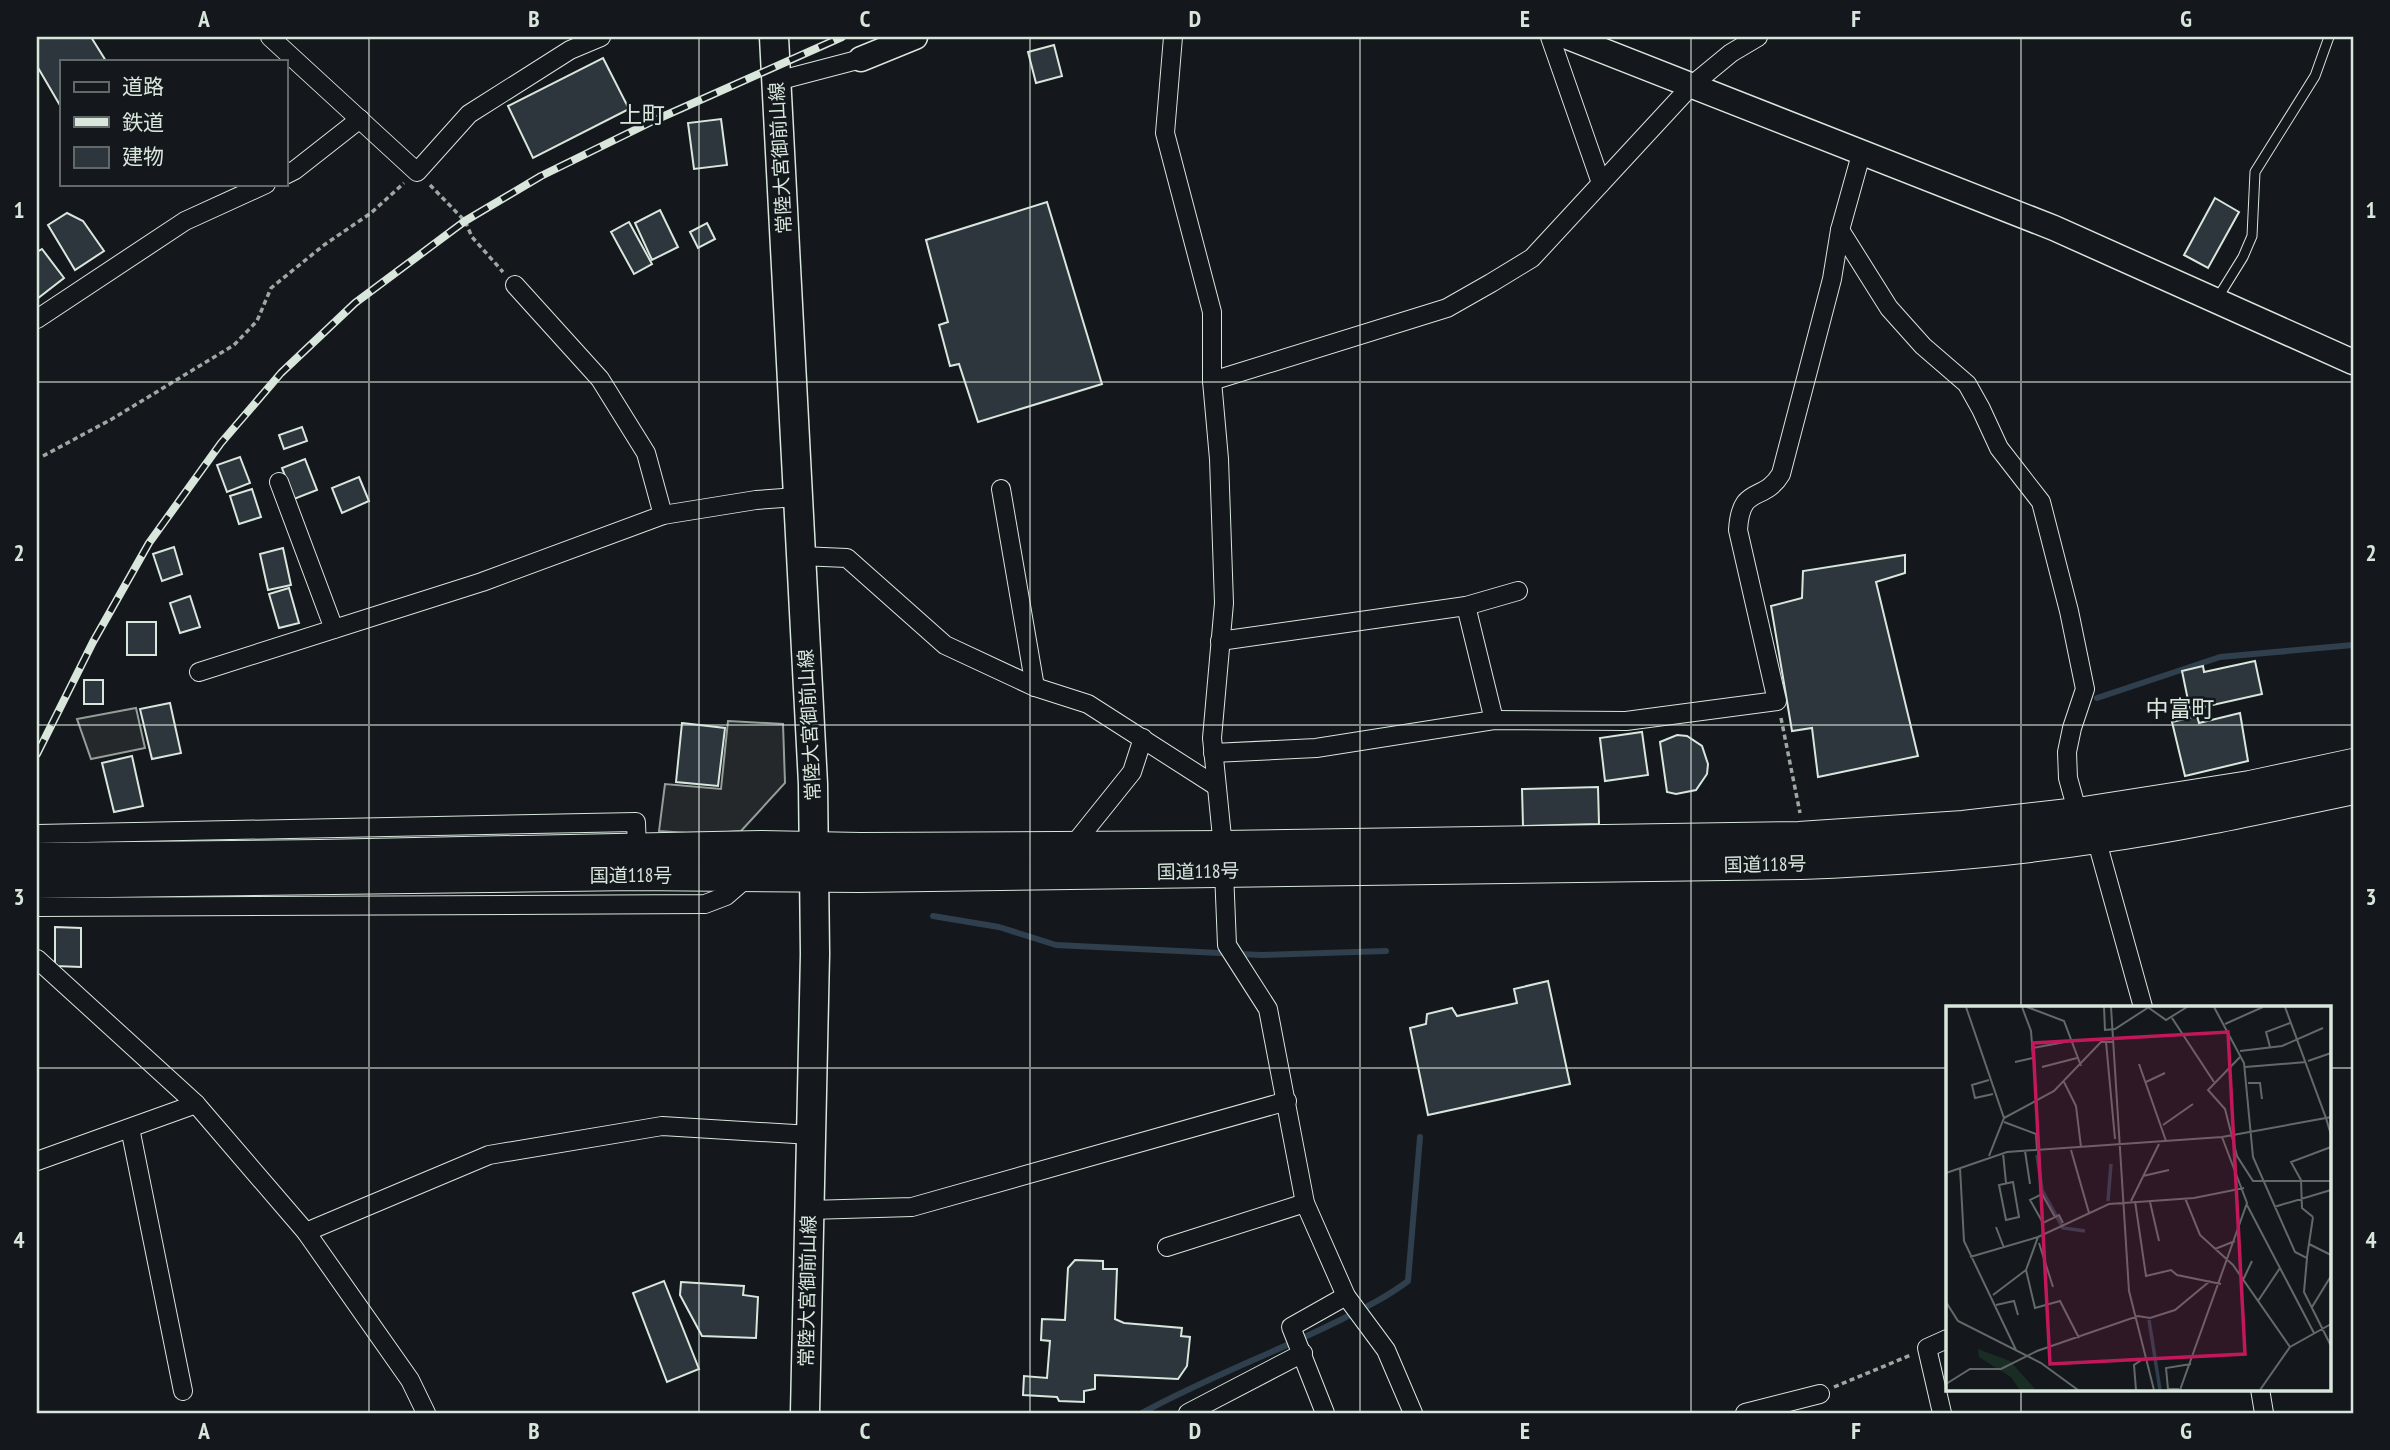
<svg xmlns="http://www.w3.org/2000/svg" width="2390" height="1450" font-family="'PT Sans Narrow','Noto Sans JP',sans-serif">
<rect width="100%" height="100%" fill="#14181c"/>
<g fill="#24282b" stroke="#939e99" stroke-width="2">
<path d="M136,708L145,748L91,759L77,719Z"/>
<path d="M728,721L783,724L785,783L741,831L700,834L659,831L665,784L721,789Z"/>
</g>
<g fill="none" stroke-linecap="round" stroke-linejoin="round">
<g stroke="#2f3f4d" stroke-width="6">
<path d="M2097,698L2220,657L2353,645"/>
<path d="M933,916L999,927L1056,945L1261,955L1386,951"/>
<path d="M1142,1413C1202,1380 1266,1356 1328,1326C1356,1312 1383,1300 1408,1281L1420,1137"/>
</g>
</g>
<g fill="#2c363c" stroke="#d8e6dc" stroke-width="2">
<path d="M37,37H91L106,61H61V107L37,66Z"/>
<path d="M1054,45L1062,76L1036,83L1028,52Z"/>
<path d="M603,58L629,109L533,158L508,106Z"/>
<path d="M721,119L727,165L694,169L688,123Z"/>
<path d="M2215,198L2239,212L2208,268L2184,255Z"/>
<path d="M1047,202L1102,384L978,422L959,364L950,366L939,325L948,322L926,240Z"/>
<path d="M660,210L678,247L652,260L635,223Z"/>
<path d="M67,213L83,221L104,251L75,270L48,225Z"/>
<path d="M629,222L652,264L634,274L611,232Z"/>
<path d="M707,223L715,239L698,248L690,232Z"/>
<path d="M42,249L64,278L37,299V252Z"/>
<path d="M302,427L307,441L284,449L279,435Z"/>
<path d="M240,457L250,483L227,492L217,465Z"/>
<path d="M305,459L317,490L294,499L282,468Z"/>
<path d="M359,477L369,501L342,513L332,488Z"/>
<path d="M252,489L261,517L239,524L230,496Z"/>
<path d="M174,547L182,574L162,581L153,554Z"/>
<path d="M283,548L291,585L268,590L260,554Z"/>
<path d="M1905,555V573L1876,582L1918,756L1818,777L1812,728L1792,731L1771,606L1802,598L1803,571Z"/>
<path d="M289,588L299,623L279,628L269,594Z"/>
<path d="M190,596L200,627L180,633L170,603Z"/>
<rect x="127" y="622" width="29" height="33"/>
<path d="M2255,661L2262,694L2190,710L2182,671L2203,666L2204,672Z"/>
<rect x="84" y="680" width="19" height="24"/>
<path d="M170,703L181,753L152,759L140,709Z"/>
<path d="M2240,713L2248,761L2185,776L2172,722L2197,716L2199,723Z"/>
<path d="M682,723L725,728L718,786L676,782Z"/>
<path d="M1642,732L1648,775L1605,781L1600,738Z"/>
<path d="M1677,735L1687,736L1702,746L1708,764L1707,774L1696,790L1676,794L1667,792L1660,742Z"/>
<path d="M132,756L143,806L114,812L102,763Z"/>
<path d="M1598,787L1599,824L1523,826L1522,789Z"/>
<path d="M55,927L81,928V967L55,966Z"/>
<path d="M1548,981L1570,1084L1428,1115L1410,1028L1426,1024L1427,1014L1452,1008L1457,1016L1517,1003L1514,989Z"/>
<path d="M1075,1260L1103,1261V1269H1117L1115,1319L1124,1323L1182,1328L1181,1336L1190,1337L1187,1366L1178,1379L1095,1375V1389L1084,1391V1402L1059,1401L1057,1397L1023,1395L1024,1376L1047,1378L1050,1341L1041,1340L1042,1319L1065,1320L1068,1268Z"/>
<path d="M664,1281L699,1369L667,1382L633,1293Z"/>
<path d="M681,1282L744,1286L743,1295L758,1297L756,1338L702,1336L680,1295Z"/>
</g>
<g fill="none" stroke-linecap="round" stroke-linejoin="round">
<defs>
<path id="lane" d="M2217,299L2243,257L2252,236L2255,172L2315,76L2329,37"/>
<g id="street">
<path d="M270,37L417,172L469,114L570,50L601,37"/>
<path d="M1173,37L1165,133L1212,312V381L1219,459L1224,603L1212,738L1223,847L1227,945L1268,1009L1305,1203L1346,1296L1386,1350L1413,1413"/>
<path d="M1550,37L1601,183"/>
<path d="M777,81L861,59"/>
<path d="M285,175L295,170L360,119"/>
<path d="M1840,230L1889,308L1923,346L1967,384L1981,409L1999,448L2041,502L2069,611L2085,689L2072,728L2067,752L2068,778L2078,814L2096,838L2143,1007"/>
<path d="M515,285L600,379L646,453L663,515"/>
<path d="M37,319L185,221L266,184"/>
<path d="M1212,381L1447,308L1491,283L1532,258L1691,86L1731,53L1758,37"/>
<path d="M279,482L334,629"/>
<path d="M1001,489L1035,687"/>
<path d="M800,556L847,558L945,645L1035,687L1088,704L1216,786"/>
<path d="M1466,606L1494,720"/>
<path d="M1220,641L1466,606L1518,591"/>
<path d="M199,672L482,582L663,515L756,500L797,497"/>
<path d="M1213,753L1316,748L1494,720L1626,721L1777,701L1738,530C1741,483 1763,504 1781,474L1832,279L1840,230L1862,151"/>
<path d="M37,834L636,822L637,850"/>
<path d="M1071,848L1132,772L1143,738"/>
<path d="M37,907L705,904L726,896L748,877"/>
<path d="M37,959L196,1104L306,1232L410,1380L426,1413"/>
<path d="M130,1128L183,1391"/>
<path d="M37,1161L196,1104"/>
<path d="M809,1210L912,1207L1287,1101"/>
<path d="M306,1232L489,1155L662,1126L811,1135"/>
<path d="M1167,1247L1305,1203"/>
<path d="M2260,1389L2264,1413"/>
<path d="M1188,1413L1303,1353"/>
<path d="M1325,1413L1291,1327L1346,1296"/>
<path d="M1745,1413L1820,1394"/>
<path d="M1942,1413L1927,1348L1947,1339"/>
</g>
<g id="secondary">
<path d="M1568,37L2054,228L2353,362"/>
<path d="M861,59L915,37"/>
</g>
<path id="primary" d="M774,37L813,784L815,954L805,1413"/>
<g id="highway">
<path d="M37,859L319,856L761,847L861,849L1223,847L1799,838L1963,827L2078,814L2250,787L2353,765"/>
<path d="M37,882L635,874L859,876L1801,863C1900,859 1999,852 2097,837C2183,825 2268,806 2353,788"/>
</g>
</defs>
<use href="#lane" stroke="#d8e6dc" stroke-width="11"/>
<use href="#street" stroke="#d8e6dc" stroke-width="20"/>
<use href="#secondary" stroke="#d8e6dc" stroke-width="27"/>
<use href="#primary" stroke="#d8e6dc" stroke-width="31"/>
<use href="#highway" stroke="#d8e6dc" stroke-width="34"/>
<g stroke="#9da8a2" stroke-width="3.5" stroke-dasharray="5 3.5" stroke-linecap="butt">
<path d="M430,185L465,221L472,237L503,272"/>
<path d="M43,456L112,419L234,345L257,321L271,288L324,245L371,213L404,183"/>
<path d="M1781,718L1800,813"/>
<path d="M1834,1387L1911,1355"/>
</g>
<use href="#lane" stroke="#14181c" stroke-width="9"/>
<use href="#street" stroke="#14181c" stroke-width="18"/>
<use href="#secondary" stroke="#14181c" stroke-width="24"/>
<use href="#primary" stroke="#14181c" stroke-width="28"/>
<use href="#highway" stroke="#14181c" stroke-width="32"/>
<defs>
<path id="rail" d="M37,754L93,642L149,543L221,443L281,373L355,303L465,221L541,176L653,121L842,37"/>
</defs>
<use href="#rail" stroke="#d8e6dc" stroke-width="8"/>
<use href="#rail" stroke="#14181c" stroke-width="5" stroke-dasharray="16" stroke-linecap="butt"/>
</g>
<path fill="none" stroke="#d8e6dc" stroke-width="2" stroke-opacity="0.55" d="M369,37V1413M699,37V1413M1030,37V1413M1360,37V1413M1691,37V1413M2021,37V1007M37,382H2353M37,725H2353M37,1068H1947M2329,1068H2353M2021,1389V1413"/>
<g text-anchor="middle" stroke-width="5" stroke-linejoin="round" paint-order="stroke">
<g font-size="19" fill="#d8e6dc" stroke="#14181c">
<text transform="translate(780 158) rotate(-93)" y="7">常陸大宮御前山線</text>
<text transform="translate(809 725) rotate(-93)" y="7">常陸大宮御前山線</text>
<text transform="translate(1765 864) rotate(-1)" y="7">国道118号</text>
<text transform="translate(1198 871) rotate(-1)" y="7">国道118号</text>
<text x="631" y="882">国道118号</text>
<text transform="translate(807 1291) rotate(-89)" y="7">常陸大宮御前山線</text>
</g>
<g font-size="23" fill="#d8e6dc" stroke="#14181c">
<text x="642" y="123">上町</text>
<text x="2180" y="717">中富町</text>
</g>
</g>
<g transform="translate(1946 1006)">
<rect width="385" height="385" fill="#14181c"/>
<path d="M32,343L64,355L90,384H74L65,371L33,351Z" fill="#1a2d24"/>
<path fill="none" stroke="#2f3f4d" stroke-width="3.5" d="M91,149L96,184L117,222L139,225M162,195L165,158M203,314L214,384"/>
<path fill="none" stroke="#626a69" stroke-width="2" d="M20,1L58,112M81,1L118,15L135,60M158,1L159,24L169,23L203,1M165,1L183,285L208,384M268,1L298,57L307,151L349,246L361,252L358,286L385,340M339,1L380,112L385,111M203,2L220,14L241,1M226,12L268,76M279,18L317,1M160,36L169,133M324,41L320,26L344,17M87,42L124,35M294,45L336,40L377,22M295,50L262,84L279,103L291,150L307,175H385M362,55L385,47M69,56L87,52L85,25L76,1M193,58L220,135M96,61L131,52M299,61L360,56M43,74L26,79L29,92L47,88M118,76L130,100L135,141M200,76L219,67M302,77H314L316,93M58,116L90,128L91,144M217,119L247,98M125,144L143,207M79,145L84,178M57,147L60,177M43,150L58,112L108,85L155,36H168M14,162L18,235L70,344M0,167L61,146L276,131L380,112L385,129M197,170L223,164M67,176L73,211L60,214L53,179ZM239,192L254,229L287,259L344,341M185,195L213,138M189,195L200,270L225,264L231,269L275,278M204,196L213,235M301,199L368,327M328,201L385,184M109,211L96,188L84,194L97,217L113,209L117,217M367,211L356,202L355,174L345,156L385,141M50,221L58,242M93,237L107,281M363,238L385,249M269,243L289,235M24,251L92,231L163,198L248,192L298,182M361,251L367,211M80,264L89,302L114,295L133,332M297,274L306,255M47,289L80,264L92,231M312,295L334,262M0,296L12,315L95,357L132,384M50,299L68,295L72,309M366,301L385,270M0,378L24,363H55L91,345L192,310L204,312L229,304L264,275M233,383H222L220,362L245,358M190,384L188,359L197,353M234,384L301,197L276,131M314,384L344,341L385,318"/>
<path fill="#c2185b" fill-opacity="0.15" stroke="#c2185b" stroke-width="3.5" d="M282,26L299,348L104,358L87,37Z"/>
<rect width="385" height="385" fill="none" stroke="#d8e6dc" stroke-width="3.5"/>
</g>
<rect width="2390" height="1450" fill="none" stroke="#14181c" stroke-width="77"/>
<rect x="60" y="60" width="228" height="126" fill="#14181c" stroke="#626a69" stroke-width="2"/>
<rect x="74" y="82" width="35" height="10" fill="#14181c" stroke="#626a69" stroke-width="2"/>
<text x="122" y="94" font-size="21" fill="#d8e6dc">道路</text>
<rect x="74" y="117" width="35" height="10" fill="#d8e6dc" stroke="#626a69" stroke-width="2"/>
<text x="122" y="130" font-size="21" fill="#d8e6dc">鉄道</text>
<rect x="74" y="147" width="35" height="21" fill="#2c363c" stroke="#626a69" stroke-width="2"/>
<text x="122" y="164" font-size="21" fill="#d8e6dc">建物</text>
<rect x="38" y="38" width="2314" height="1374" fill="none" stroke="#d8e6dc" stroke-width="2.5"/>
<g font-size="23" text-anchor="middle" font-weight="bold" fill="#d8e6dc">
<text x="204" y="27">A</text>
<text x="534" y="27">B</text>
<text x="865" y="27">C</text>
<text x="1195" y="27">D</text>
<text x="1525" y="27">E</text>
<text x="1856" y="27">F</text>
<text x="2186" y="27">G</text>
<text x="19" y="218">1</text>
<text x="2371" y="218">1</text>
<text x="19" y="561">2</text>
<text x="2371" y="561">2</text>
<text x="19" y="905">3</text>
<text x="2371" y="905">3</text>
<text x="19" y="1248">4</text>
<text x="2371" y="1248">4</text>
<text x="204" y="1439">A</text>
<text x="534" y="1439">B</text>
<text x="865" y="1439">C</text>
<text x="1195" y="1439">D</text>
<text x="1525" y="1439">E</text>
<text x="1856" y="1439">F</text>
<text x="2186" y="1439">G</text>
</g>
</svg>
